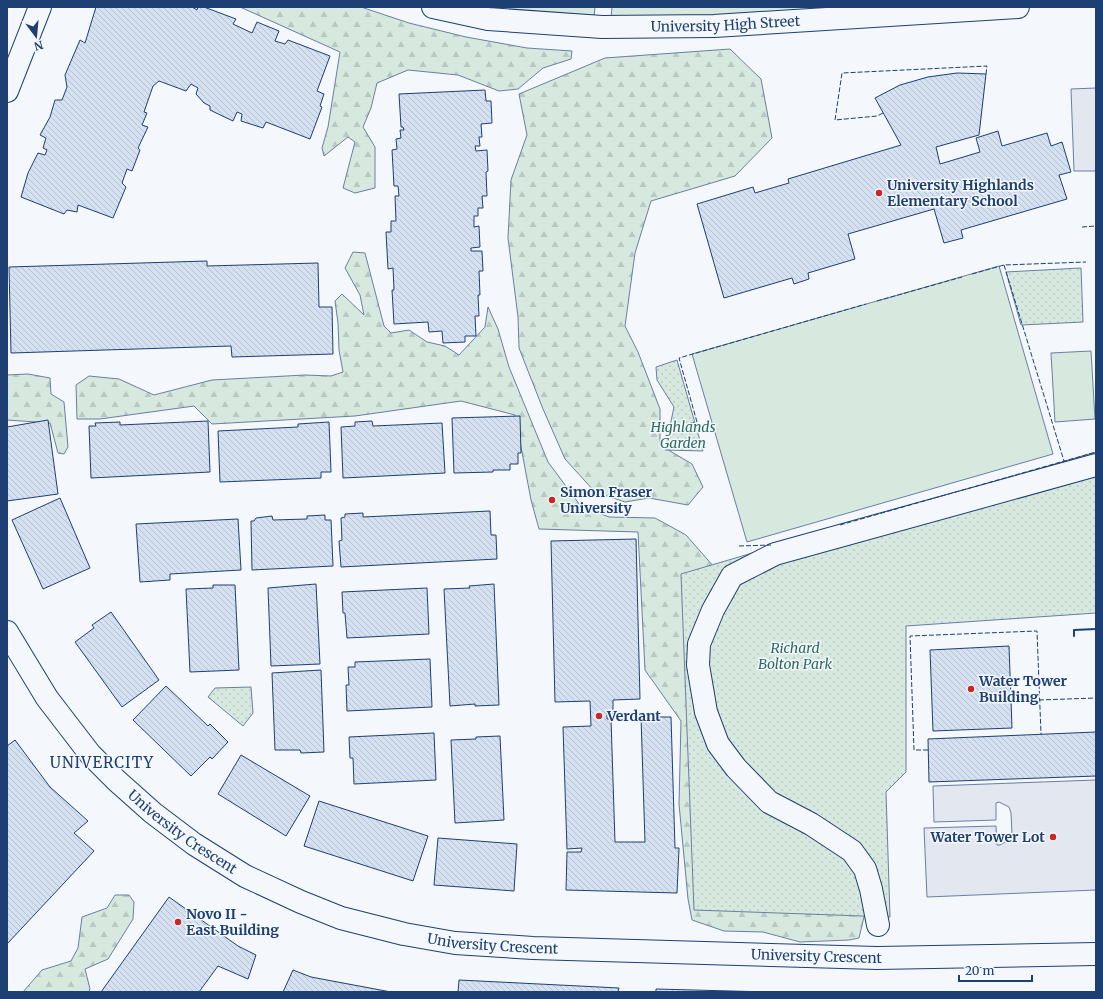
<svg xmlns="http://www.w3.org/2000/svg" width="1103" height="999" font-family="Merriweather,serif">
<defs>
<pattern id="forest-firs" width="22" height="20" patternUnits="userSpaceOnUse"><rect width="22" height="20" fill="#d7e8df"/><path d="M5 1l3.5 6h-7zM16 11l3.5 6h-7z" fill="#b8c8c3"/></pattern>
<pattern id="park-dots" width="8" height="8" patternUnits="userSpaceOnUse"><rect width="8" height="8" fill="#d7e8df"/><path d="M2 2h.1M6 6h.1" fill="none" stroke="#b8c8c3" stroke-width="1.8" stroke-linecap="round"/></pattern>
<pattern id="building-back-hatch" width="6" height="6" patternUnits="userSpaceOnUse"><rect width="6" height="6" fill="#d5e0f0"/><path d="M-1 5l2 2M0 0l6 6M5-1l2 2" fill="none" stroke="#b6c1d1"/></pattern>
</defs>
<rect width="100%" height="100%" fill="#f4f7fb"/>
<g fill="#d7e8df" stroke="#687fa3">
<path d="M494,7H595L594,18L504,10Z"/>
<path d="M612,7H886L722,15L611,18Z"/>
<path d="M999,266L1053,454L747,542L692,354Z"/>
<path d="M1091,351L1095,419L1055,422L1051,353Z"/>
</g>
<g fill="url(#forest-firs)" stroke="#687fa3">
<path d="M240,7H361L409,23L466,37L527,48L572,51L571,59L543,68L518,89L499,91L458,75L408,70L377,83L371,108L363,127L375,147V188L355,193L343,188L355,142L348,137L324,156L322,148L328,127L340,52Z"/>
<path d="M730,49L761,79L772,138L735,176L651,201L635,253L625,326L638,352L660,409V445L692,464L703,487L688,505L649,498L625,502L595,492L565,459L543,409L519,348L518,317L508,238L511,180L527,135L519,94L605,58Z"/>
<path d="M353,252L365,253L384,326L391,333L409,330L427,342L445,346L459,355L485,327L488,307L498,329L509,367L548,462L580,505L609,517L655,518L686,535L722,576L867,904L859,938L849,940L800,942L763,932L724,931L692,920L688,899L679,804L681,721L645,670L638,532L539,529L531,500L515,415L461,401L355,416L212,424L194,406L100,419H77L76,385L89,376L119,379L154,395L212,380L305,375L331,376L343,372L339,350L338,323L335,301L342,294L364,315L360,295L345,268Z"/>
<path d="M28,374L50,378L51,394L64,402L68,447L64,454L58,453L50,423L7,420V375Z"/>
<path d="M115,895H129L134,902L133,919L108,959L85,969L90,989L89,992H23L42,970L71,961L78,948L82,917L107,908Z"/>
</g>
<g fill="url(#park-dots)" stroke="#687fa3">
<path d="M1081,268L1083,322L1021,325L1006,272Z"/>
<path d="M677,360L703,451L665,450L674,407L657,380L656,367Z"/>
<path d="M1096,452V613L906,626V772L886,792L890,917L694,910L681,574Z"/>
<path d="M251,687L253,713L243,726L208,697L215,688Z"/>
</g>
<g fill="#e3e8f0" stroke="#687fa3">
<path d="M1096,88V171H1074L1071,89Z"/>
<path d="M1096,780V890L927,897L924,828L996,826L997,845H1000L1007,841L1012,834L1011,813L1009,807L999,802L996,803V820L934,822L933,786Z"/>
</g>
<g fill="url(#building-back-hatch)" stroke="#1d3f73">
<path d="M96,7H192L197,10L198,7H204L236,19L233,24L252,33L257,22L279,31L275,41L285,44L288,40L330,56L317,91L324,94L320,106L322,107L310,139L266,122L263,128L241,121L242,114L237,112L233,121L210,110V106L204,103L196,94L198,88L191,84L186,91L159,81L153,86L144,112L147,113L142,125L148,127L138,148L140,150L132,171L127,169L122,183L126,187L113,218L78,205L77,212L67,210L64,214L21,197L28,173L38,153L45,155L47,150L43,148L46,138L40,135L50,117L55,100H62L67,87L65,75L80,40L85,43Z"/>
<path d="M957,73L986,74L979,135L936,147L940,164L980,152L976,138L998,131L1002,146L1047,133L1051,146L1062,142L1071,172L1059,175L1067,199L961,230L963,238L944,243L934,209L848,234L855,259L808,273L809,279L794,284L792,278L724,298L697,204L753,187L755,193L789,183L788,179L901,145L875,98L900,85L928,77Z"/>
<path d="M485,90L486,101H491L492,123L481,124L482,137H479L480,146H475L476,151L487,150L488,171L486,172L487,196H482L483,208H478V216H474V227L479,226L480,247L471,248V251H482L483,271H479L480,295H478L479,316H475L476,336H465V342L443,343L442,331L429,332L428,322L394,324L392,290H394L393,268L388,269L386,232H391V221H396L395,196H399L398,186H394L392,150L397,149L396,139L401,138L400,130H404L403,127H401L399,94Z"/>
<path d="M207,261V266L318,263L319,307H332L333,354L232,357L231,346L11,353L9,267Z"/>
<path d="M520,416L521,453H518V464H510V470H493V472L454,473L452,418Z"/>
<path d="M48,420L58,494L7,501V427Z"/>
<path d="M208,421L210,472L91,478L89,426H96L95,423L120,422V425Z"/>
<path d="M372,421L373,426L442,423L445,473L343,478L341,427L355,426V422Z"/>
<path d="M329,422L331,472H321V478L220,482L218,431L298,427V424Z"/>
<path d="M60,498L90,568L43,589L12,520Z"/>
<path d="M490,511L491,535H496L497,559L341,567L339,541L342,540L341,518L345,517V514L363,513V517Z"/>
<path d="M325,515V520H331L333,566L252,570L251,521H254L256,518L272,516L273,520L307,519V516Z"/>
<path d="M238,519L241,570L170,574V580L140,582L136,524Z"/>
<path d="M636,539L640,699L613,700V715H607V719H611L615,842H645L641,717H671L675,848H679L677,893L566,890L567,852H581L582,848L567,849L563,727L591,726L590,701L555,702L551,541Z"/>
<path d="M316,584L320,664L271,666L268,588Z"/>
<path d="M494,584L499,705L475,706V704L450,706L444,589L470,588L469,586Z"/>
<path d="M213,585H235L239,670L190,672L186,589L213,588Z"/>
<path d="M427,588L429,634L347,638L345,613H343L342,592Z"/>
<path d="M111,612L159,680L122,707L75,642L94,628L92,625Z"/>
<path d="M1009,646L1012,728L933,731L930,650Z"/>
<path d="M430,659L432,707L347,711L346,685H349L348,667H355V662Z"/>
<path d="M321,670L324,752L301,753L300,750H275L272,673Z"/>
<path d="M166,686L208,726L210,724L228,742L212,759L210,757L191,776L133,720Z"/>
<path d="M1096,732V776L929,782L928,739Z"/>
<path d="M434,733L436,780L354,784L353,758H350L349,737Z"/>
<path d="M500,736L504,820L455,823L451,740L476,739V737Z"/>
<path d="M15,740L50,787L88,821L74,833L94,851L7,944V746Z"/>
<path d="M241,755L310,796L286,836L218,794Z"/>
<path d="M319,801L428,836L413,881L304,846Z"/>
<path d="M438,838L517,844L514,891L434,885Z"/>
<path d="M169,897L238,946L256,955L248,979L218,966L199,992H101Z"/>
<path d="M293,970L311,977L391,992H283Z"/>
<path d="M459,980L619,988L618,992H458Z"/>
<path d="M656,989L768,992H656Z"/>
</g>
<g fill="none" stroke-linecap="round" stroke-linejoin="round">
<defs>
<g id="street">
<path id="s1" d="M433,7L488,19L602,27L714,26L1018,7"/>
<path d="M7,91L40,7"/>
<path id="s2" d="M7,632L47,698L90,754L117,781L153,813L194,844L245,876L301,902L341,918L404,934L455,943L533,948L877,958L1096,954"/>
<path d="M878,925L871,889L865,869L852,851L811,824L769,802L736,768L718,744L706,712L698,665L699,644L713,610L732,576L775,554L1096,465"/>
</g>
</defs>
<use href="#street" stroke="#1d3f73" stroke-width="24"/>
<use href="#street" stroke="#f4f7fb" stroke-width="22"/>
<g stroke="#1d3f73" stroke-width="1" stroke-dasharray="5 2" stroke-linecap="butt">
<path d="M883,113L877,116L835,120L842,73L987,66L986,74"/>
<path d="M1082,227L1096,226"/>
<path d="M1004,265L1064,461"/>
<path d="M972,274L1004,265L1086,262"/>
<path d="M877,301L962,277"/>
<path d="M690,423L697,422L679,358L866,304"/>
<path d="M840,525L1096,452"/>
<path d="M739,546L771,545"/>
<path d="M1039,700L1096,698"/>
<path d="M928,750H914L910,636L1037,631L1041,734"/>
</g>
<path stroke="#1d3f73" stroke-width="2" d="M1074,636V630L1096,629"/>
</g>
<g fill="#c62828" stroke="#f4f7fb" stroke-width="1.5">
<circle cx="879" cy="193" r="4"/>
<circle cx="552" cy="500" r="4"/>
<circle cx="971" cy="689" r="4"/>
<circle cx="599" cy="716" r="4"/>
<circle cx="1053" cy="837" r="4"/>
<circle cx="178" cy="922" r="4"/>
</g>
<g text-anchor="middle" stroke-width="3" stroke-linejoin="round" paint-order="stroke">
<g font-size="14" fill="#1d3f73" stroke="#f4f7fb">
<text dy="5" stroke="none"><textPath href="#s1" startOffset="294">University High Street</textPath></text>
<text dy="5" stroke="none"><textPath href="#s2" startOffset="269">University Crescent</textPath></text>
<text dy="5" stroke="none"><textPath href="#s2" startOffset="605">University Crescent</textPath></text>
<text dy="5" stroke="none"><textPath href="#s2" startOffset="929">University Crescent</textPath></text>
</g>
<g font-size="14" font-weight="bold" fill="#1d3f73" stroke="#f4f7fb" text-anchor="start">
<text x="887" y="190">University Highlands<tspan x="887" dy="16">Elementary School</tspan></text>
<text x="560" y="497">Simon Fraser<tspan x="560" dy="16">University</tspan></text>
<text x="979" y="686">Water Tower<tspan x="979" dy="16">Building</tspan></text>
<text x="607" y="721">Verdant</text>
<text x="1045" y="842" text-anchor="end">Water Tower Lot</text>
<text x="186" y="919">Novo II -<tspan x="186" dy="16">East Building</tspan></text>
</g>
<g font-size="14" font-style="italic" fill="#2c6c60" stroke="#f4f7fb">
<text x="683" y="432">Highlands<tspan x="683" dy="16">Garden</tspan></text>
<text x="795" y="653">Richard<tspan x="795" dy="16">Bolton Park</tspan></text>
</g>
<g font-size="15" letter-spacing="1" fill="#1d3f73" stroke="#f4f7fb">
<text x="102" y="768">UNIVERCITY</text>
</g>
</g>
<rect width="1103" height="999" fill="none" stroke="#1d3f73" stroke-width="16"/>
<g transform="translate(36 36) rotate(164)" stroke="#f4f7fb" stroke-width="3" paint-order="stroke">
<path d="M0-3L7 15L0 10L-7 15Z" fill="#1d3f73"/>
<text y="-6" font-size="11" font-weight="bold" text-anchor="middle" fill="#1d3f73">N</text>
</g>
<path d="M959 975v6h73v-6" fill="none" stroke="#1d3f73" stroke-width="2"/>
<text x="965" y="975" font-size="12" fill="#1d3f73" stroke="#f4f7fb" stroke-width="3" paint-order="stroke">20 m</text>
</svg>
